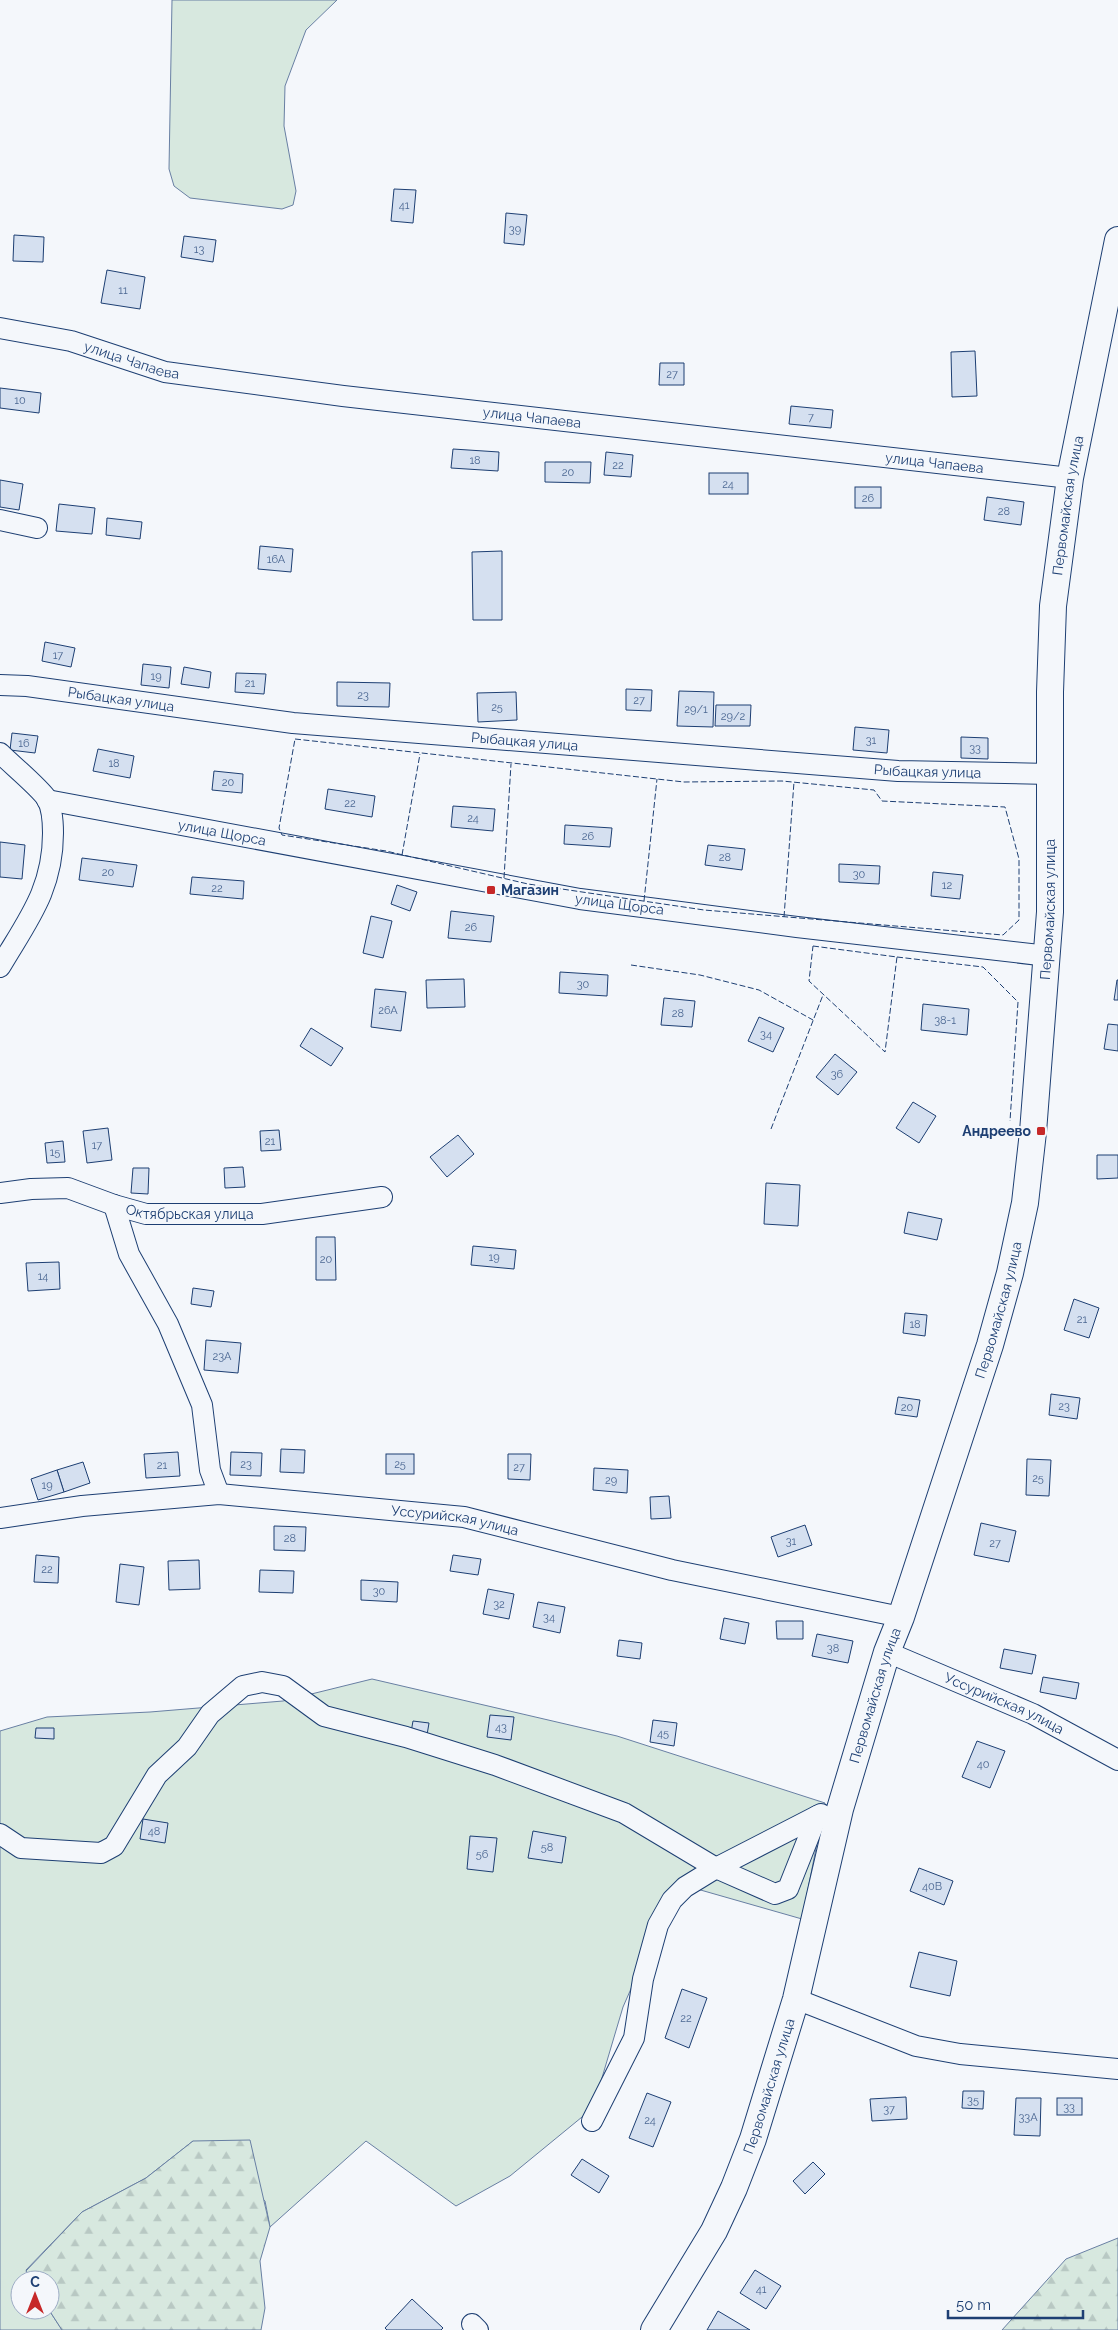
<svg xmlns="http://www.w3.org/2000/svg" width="1118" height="2330" font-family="Raleway,sans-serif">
<defs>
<pattern id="forest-firs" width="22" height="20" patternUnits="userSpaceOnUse" patternTransform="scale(1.25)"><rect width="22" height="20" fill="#d7e8df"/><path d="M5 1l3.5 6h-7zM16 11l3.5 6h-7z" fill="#b8c8c3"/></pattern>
</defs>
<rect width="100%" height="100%" fill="#f4f7fb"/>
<g fill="#d7e8df" stroke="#687fa3">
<path d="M172,0H337L306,30L285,86L284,126L296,191L293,205L282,209L190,198L174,186L169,169Z"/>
<path d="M372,1679L617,1736L825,1803L802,1919L690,1887L662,1918L623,2007L593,2108L510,2176L456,2206L366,2141L270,2227L265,2201L193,2141L146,2178L82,2212L26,2270L31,2280H20V2310H49L62,2330H0V1731L47,1717L150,1712L283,1701Z"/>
</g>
<g fill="url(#forest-firs)" stroke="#687fa3">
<path d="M250,2140L270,2227L260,2261L265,2308L261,2330H62L49,2310L50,2280H31L26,2271L82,2212L146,2178L193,2141Z"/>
<path d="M1118,2238V2330H1002L1066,2259Z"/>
</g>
<g fill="#d5e0f0" stroke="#1d3f73">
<path d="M394,189L416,190L413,223L391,221Z"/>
<path d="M506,213L527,215L524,245L504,243Z"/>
<path d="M14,235L44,237L43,262L13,261Z"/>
<path d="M184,236L216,240L213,262L181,257Z"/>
<path d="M107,270L145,277L140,309L101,303Z"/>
<path d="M975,351L977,396L952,397L951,352Z"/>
<path d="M660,363H684V385H659Z"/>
<path d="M0,388L41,393L39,413L0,408Z"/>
<path d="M791,406L833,410L831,428L789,424Z"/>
<path d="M453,449L499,452L498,471L451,468Z"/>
<path d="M606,452L633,455L631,477L604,475Z"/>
<path d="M545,462H591L590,483L545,482Z"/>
<rect x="709" y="473" width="39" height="21"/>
<path d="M0,480L23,484L19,510L0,507Z"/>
<rect x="855" y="487" width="26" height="21"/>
<path d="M987,497L1024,502L1021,525L984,520Z"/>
<path d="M59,504L95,508L92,534L56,531Z"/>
<path d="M107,518L142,522L140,539L106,535Z"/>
<path d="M260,546L293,549L291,572L258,569Z"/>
<path d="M502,551V620H473L472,552Z"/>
<path d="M45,642L75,648L71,667L42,661Z"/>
<path d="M143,664L171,667L169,688L141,685Z"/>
<path d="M184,667L211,672L209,688L181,684Z"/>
<path d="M236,673L266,674L264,694L235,692Z"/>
<path d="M337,682L390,683L389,707L337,706Z"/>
<path d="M626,689L652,690L651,711L626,710Z"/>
<path d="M679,691L714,692L713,727L677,726Z"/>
<path d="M516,692L517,720L478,722L477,693Z"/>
<path d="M716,705H751L750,726H715Z"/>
<path d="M855,727L889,730L887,753L853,750Z"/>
<path d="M12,733L38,736L35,753L10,750Z"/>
<path d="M961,737L988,738V759L961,758Z"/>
<path d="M98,749L134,756L130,778L93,771Z"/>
<path d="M214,771L243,774L242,793L212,790Z"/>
<path d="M328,789L375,796L372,817L325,809Z"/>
<path d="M453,806L495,809L493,831L451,827Z"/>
<path d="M565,825L612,828L610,847L564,844Z"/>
<path d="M0,842L25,845L22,879L0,877Z"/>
<path d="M708,845L745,849L742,870L705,865Z"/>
<path d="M82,858L137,865L133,887L79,880Z"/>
<path d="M839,864L880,866L879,884L839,882Z"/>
<path d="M933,872L963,875L960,899L931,896Z"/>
<path d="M192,877L244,881L243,899L190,894Z"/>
<path d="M397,885L417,892L410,911L391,904Z"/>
<path d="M451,911L494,916L491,942L448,938Z"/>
<path d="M371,916L392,921L383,958L363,953Z"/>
<path d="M560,972L608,975L607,996L559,993Z"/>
<path d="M464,979L465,1007L427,1008L426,980Z"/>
<path d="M1117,980H1118V1000H1114Z"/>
<path d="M375,989L406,992L401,1031L371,1027Z"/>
<path d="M664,998L695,1001L692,1027L661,1025Z"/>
<path d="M923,1004L969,1009L967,1035L921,1030Z"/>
<path d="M759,1017L784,1028L773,1052L748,1041Z"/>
<path d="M1108,1024L1118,1025V1051L1104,1049Z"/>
<path d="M311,1028L343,1048L331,1066L300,1046Z"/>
<path d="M835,1054L857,1072L838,1095L816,1077Z"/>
<path d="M913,1102L936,1116L919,1143L896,1128Z"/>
<path d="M108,1128L112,1160L87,1163L83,1131Z"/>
<path d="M279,1130L281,1150L261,1151L260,1131Z"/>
<path d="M458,1135L474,1154L447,1177L430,1157Z"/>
<path d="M63,1141L65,1162L47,1163L45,1143Z"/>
<path d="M1097,1155H1118V1178L1097,1179Z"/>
<path d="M243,1167L245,1187L225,1188L224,1168Z"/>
<path d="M133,1168H149L148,1194L131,1193Z"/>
<path d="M766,1183L800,1185L798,1226L764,1224Z"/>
<path d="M908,1212L942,1219L937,1240L904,1233Z"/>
<path d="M316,1237H335L336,1280H316Z"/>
<path d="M473,1246L516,1250L514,1269L471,1265Z"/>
<path d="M59,1262L60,1289L28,1291L26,1263Z"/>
<path d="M193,1288L214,1291L211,1307L191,1304Z"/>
<path d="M1074,1299L1099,1308L1089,1338L1064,1330Z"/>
<path d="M905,1313L927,1315L925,1336L903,1333Z"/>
<path d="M206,1340L241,1343L238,1373L204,1370Z"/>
<path d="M1051,1394L1080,1398L1077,1419L1049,1415Z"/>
<path d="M898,1397L920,1400L917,1417L895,1414Z"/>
<path d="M281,1449L305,1450L304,1473L280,1472Z"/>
<path d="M178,1452L180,1476L146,1478L144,1454Z"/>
<path d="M231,1452L262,1453L261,1476L230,1475Z"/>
<rect x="386" y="1454" width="28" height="20"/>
<path d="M508,1454H531L530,1480L508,1479Z"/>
<path d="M1027,1459L1051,1460L1049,1496L1026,1495Z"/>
<path d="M83,1462L90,1483L64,1492L57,1470Z"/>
<path d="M594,1468L628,1470L627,1493L593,1490Z"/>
<path d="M57,1470L64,1492L38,1500L31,1479Z"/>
<path d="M669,1496L671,1518L651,1519L650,1497Z"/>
<path d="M981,1523L1016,1531L1009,1562L974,1555Z"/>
<path d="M805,1525L812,1545L778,1557L771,1537Z"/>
<path d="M274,1526L306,1527L305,1551L274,1550Z"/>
<path d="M36,1555L59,1557L58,1583L34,1582Z"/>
<path d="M453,1555L481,1559L478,1575L450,1571Z"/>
<path d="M199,1560L200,1589L169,1590L168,1561Z"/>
<path d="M120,1564L144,1567L139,1605L116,1602Z"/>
<path d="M260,1570L294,1571L293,1593L259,1592Z"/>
<path d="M361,1580L398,1582L397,1602L361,1600Z"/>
<path d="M488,1589L514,1594L509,1619L483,1614Z"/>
<path d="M538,1602L565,1607L560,1633L533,1627Z"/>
<path d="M724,1618L749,1623L745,1644L720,1639Z"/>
<path d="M776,1621H803V1639H777Z"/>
<path d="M817,1634L853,1641L848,1663L812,1656Z"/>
<path d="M619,1640L642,1643L640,1659L617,1656Z"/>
<path d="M1004,1649L1036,1655L1032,1674L1000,1668Z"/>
<path d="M1043,1677L1079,1683L1076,1699L1040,1692Z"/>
<path d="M490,1715L514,1717L511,1740L487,1737Z"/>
<path d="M653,1720L677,1723L674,1746L650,1742Z"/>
<path d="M413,1721L429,1723L426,1741L410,1738Z"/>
<path d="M36,1728H54V1739L35,1738Z"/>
<path d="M977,1741L1005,1751L990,1788L962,1777Z"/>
<path d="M143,1819L168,1823L165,1843L140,1839Z"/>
<path d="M533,1831L566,1837L562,1863L528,1858Z"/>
<path d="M470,1836L497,1838L493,1872L467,1869Z"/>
<path d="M919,1868L953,1881L944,1905L910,1891Z"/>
<path d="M919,1952L957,1961L950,1996L910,1987Z"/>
<path d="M682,1989L707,1998L689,2048L665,2038Z"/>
<path d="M963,2091H984L983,2109L962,2108Z"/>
<path d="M647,2093L671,2102L653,2147L629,2138Z"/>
<path d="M906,2097L907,2119L872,2121L870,2099Z"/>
<path d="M1016,2098H1041L1040,2136L1014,2135Z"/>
<rect x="1057" y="2098" width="25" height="17"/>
<path d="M582,2159L609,2176L599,2193L571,2175Z"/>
<path d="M813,2162L825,2174L805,2194L793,2181Z"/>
<path d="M755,2270L781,2286L766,2309L740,2293Z"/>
<path d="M412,2299L443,2328L441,2330H387L385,2328Z"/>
<path d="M718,2311L750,2330H707Z"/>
</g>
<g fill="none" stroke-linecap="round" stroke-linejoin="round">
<defs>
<g id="minor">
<path id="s1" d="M0,328L71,341L165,372L343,396L1070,478"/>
<path d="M0,520L37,528"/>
<path id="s2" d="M0,685L27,686L293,723L898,771L1050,774"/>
<path d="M0,753C11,764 40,788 47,799C52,808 53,823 53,833C53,890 27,921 0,967"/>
<path id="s3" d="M47,800L580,899L797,927L1048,956"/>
<path id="s4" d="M0,1193L31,1189L68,1188L114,1205L146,1214H262L382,1197"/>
<path d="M114,1205L129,1254L168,1324L202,1405L210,1470L219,1494"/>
<path id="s5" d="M0,1518L82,1506L219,1494L464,1517L672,1570L901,1617"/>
<path id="s6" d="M887,1652L1033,1714L1118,1760"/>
<path d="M0,1834L21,1848L101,1853L114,1846L157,1775L187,1747L210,1714L243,1686L262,1682L283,1686L324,1716L406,1737L495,1765L624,1813L716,1868L775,1894L788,1889L817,1816"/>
<path d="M796,1999L916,2046L960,2054L1118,2069"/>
<path d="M592,2121L634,2038L643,1979L658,1925L672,1900L685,1887L716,1868L821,1814"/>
<path d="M472,2324L478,2330"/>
</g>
<g id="major">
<path id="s7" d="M654,2330L714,2231L734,2188L753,2139L796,1999L840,1809L887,1652L901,1617L990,1345L1010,1273L1025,1203L1033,1132L1050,912V692L1053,606L1070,478L1118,240"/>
</g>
</defs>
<use href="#minor" stroke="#1d3f73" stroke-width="22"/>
<use href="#major" stroke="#1d3f73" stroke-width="28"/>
<use href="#minor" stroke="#f4f7fb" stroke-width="20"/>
<use href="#major" stroke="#f4f7fb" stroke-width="26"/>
<g stroke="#1d3f73" stroke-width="1" stroke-dasharray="6 2.5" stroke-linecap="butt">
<path d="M295,739L684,782L782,781L874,790L882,801L1005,807L1019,859V920L1003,935L704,910L528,884L386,851L282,835L279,828Z"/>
<path d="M402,855L420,754"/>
<path d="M504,878L511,764"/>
<path d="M644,901L657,779"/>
<path d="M784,917L794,782"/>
<path d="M813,946L897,957L885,1052L809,981Z"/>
<path d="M897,957L983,967L1018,1002L1010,1121"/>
<path d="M631,965L700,975L759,990L813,1020"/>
<path d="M771,1129L823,995"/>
</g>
</g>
<g fill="#c62828" stroke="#f4f7fb" stroke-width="2">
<rect x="486" y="885" width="10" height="10" rx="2.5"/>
<rect x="1036" y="1126" width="10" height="10" rx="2.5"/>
</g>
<g text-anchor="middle" stroke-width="4" stroke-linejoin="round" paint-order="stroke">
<g font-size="11" fill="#4b6792">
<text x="404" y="209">41</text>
<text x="515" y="233">39</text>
<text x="199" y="253">13</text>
<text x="123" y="294">11</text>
<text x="672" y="378">27</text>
<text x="20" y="404">10</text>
<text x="811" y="421">7</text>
<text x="475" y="464">18</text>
<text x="618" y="469">22</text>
<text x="568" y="476">20</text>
<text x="728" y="488">24</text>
<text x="868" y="502">26</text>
<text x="1004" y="515">28</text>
<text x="276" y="563">16А</text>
<text x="58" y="659">17</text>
<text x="156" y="680">19</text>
<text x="250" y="687">21</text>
<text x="363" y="699">23</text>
<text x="639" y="704">27</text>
<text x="497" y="711">25</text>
<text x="696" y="713">29/1</text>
<text x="733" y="720">29/2</text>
<text x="871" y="744">31</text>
<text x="24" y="747">16</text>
<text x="975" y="752">33</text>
<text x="114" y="767">18</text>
<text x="228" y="786">20</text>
<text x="350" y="807">22</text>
<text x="473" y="822">24</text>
<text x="588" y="840">26</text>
<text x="725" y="861">28</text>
<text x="108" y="876">20</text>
<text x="859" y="878">30</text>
<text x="947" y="889">12</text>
<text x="217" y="892">22</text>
<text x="471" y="931">26</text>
<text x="583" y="988">30</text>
<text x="388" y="1014">26А</text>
<text x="678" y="1017">28</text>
<text x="945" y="1024">38-1</text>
<text x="766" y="1038">34</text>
<text x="837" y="1078">36</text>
<text x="270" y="1145">21</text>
<text x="97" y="1149">17</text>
<text x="55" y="1156">15</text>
<text x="494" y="1261">19</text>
<text x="326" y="1263">20</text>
<text x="43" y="1280">14</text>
<text x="1082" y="1323">21</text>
<text x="915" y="1328">18</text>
<text x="222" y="1360">23А</text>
<text x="1064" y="1410">23</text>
<text x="907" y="1411">20</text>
<text x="246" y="1468">23</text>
<text x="400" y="1468">25</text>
<text x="162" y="1469">21</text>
<text x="519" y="1471">27</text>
<text x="1038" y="1482">25</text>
<text x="611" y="1484">29</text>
<text x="47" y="1489">19</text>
<text x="290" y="1542">28</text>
<text x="791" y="1545">31</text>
<text x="995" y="1547">27</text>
<text x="47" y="1573">22</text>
<text x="379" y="1595">30</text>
<text x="499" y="1608">32</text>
<text x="549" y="1621">34</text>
<text x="833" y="1652">38</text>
<text x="501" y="1731">43</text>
<text x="663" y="1737">45</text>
<text x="983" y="1768">40</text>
<text x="154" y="1835">48</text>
<text x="547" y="1851">58</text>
<text x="482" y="1858">56</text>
<text x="932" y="1890">40В</text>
<text x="686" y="2022">22</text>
<text x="973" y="2104">35</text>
<text x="1069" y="2111">33</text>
<text x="889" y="2113">37</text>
<text x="1028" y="2121">33А</text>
<text x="650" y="2124">24</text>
<text x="761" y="2293">41</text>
</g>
<g font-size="14" fill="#1d3f73" stroke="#f4f7fb">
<text dy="5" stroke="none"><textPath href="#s1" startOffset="136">улица Чапаева</textPath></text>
<text dy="5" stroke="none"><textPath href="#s1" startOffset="541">улица Чапаева</textPath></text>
<text dy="5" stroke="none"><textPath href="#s1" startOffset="946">улица Чапаева</textPath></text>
<text dy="5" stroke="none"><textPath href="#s7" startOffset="1891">Первомайская улица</textPath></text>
<text dy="5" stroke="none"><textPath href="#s2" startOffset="122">Рыбацкая улица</textPath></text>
<text dy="5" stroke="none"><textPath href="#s2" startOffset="528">Рыбацкая улица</textPath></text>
<text dy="5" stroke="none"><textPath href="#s2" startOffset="932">Рыбацкая улица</textPath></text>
<text dy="5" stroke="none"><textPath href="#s3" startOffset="178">улица Щорса</textPath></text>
<text dy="5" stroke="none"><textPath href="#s3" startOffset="582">улица Щорса</textPath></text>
<text dy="5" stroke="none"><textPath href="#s7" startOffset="1486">Первомайская улица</textPath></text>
<text dy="5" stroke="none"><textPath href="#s4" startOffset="194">Октябрьская улица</textPath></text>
<text dy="5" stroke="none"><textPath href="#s7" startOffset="1081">Первомайская улица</textPath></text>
<text dy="5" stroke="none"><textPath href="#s5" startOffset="458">Уссурийская улица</textPath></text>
<text dy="5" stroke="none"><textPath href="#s7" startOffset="676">Первомайская улица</textPath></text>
<text dy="5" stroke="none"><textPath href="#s6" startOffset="128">Уссурийская улица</textPath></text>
<text dy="5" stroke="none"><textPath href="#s7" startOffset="271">Первомайская улица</textPath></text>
</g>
<g font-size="14" font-weight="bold" fill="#1d3f73" stroke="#f4f7fb" text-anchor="start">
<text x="501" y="895">Магазин</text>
<text x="1031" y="1136" text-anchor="end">Андреево</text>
</g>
</g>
<g transform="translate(35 2295)"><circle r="24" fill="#f4f7fb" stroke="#9eadc5"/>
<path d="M0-4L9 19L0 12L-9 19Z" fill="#c62828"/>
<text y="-8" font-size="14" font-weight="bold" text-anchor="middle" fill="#1d3f73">С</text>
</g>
<path d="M948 2310v8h135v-8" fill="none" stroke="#1d3f73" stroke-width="2.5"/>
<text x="956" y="2310" font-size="15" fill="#1d3f73" stroke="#f4f7fb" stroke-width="4" paint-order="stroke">50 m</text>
</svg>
